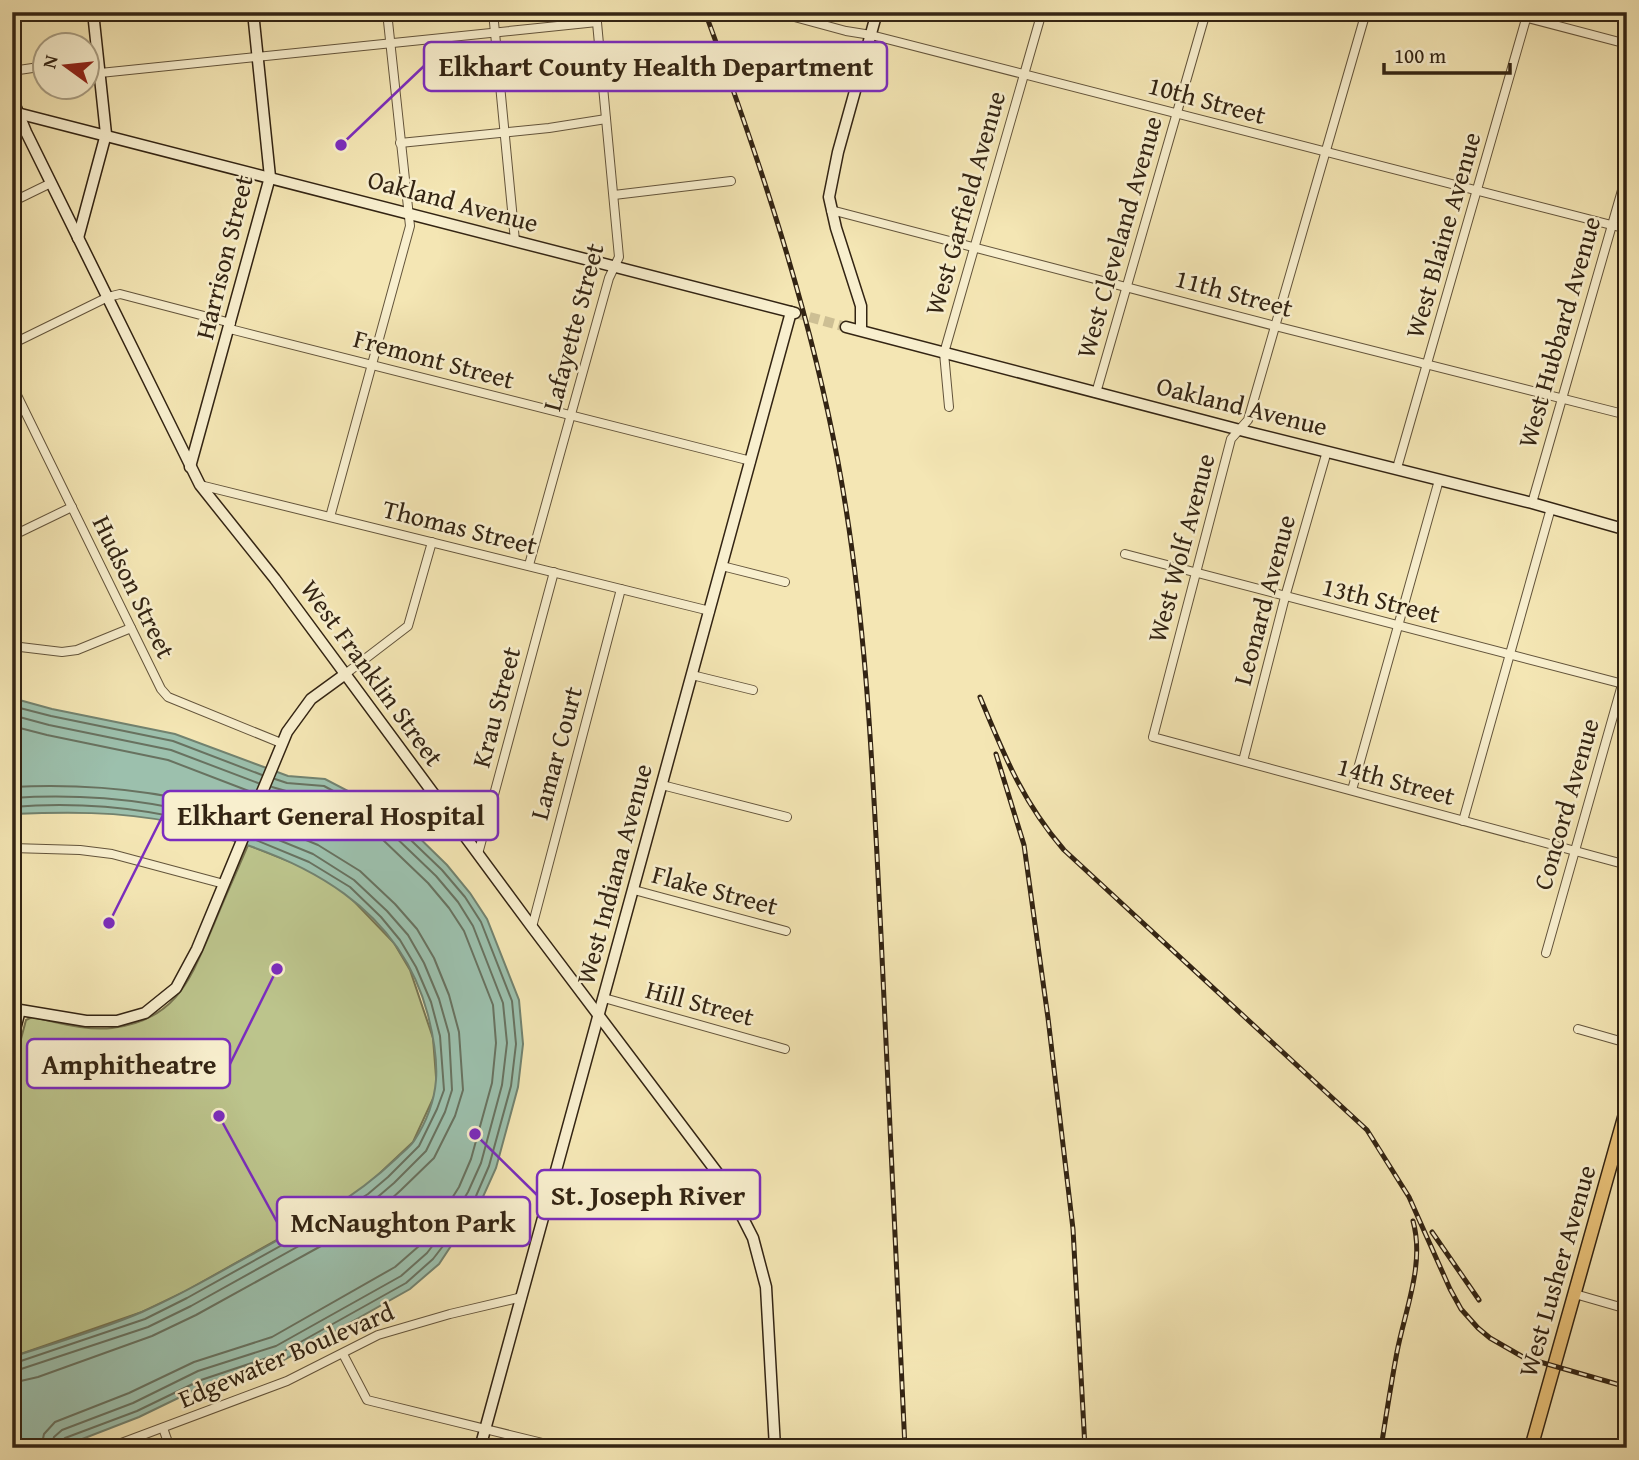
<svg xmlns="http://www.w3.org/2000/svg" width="1639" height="1460" font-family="'Gentium Book Plus',serif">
<rect width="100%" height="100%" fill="#f4e6b4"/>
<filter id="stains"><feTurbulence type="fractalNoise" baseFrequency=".00286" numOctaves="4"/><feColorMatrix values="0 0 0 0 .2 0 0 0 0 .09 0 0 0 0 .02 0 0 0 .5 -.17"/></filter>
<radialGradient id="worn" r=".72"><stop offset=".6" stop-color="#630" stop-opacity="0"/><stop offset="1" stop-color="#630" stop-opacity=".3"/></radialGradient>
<path fill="#bcc48c" stroke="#787450" stroke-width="2" d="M248,845L306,868L346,893L394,943L410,970L433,1038L437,1090L413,1142L364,1188L307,1223L184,1292L142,1312L12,1357V1073L26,1020L32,1017C57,1022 85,1031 112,1028C178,1020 191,977 214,924C225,897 237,871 248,845Z"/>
<path fill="#9cc0ad" stroke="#72826f" stroke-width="2" d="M12,698L52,709L175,734L288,776L325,779L398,817L447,865L470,893L487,919L519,1000L523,1044L518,1087L496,1168L482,1199L439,1264L410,1289L282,1361L203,1386L139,1417L59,1448H12V1357C55,1343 100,1330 142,1312C170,1300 197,1285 224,1270C258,1251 292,1233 324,1213C352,1196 375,1179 398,1157C403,1152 410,1147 414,1141C442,1098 440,1063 428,1015C400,908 306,859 207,833C195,830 183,825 171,822C119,811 64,812 12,814Z"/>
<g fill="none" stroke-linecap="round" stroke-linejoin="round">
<g stroke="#687260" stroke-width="2">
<path d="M12,706L51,716L173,741L262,775"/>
<path d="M12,715L49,725L171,750L258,783"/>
<path d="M12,726L47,735L168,760L254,793"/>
<path d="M12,787C91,783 170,791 245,816"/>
<path d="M12,798C89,793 167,801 241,826"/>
<path d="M12,807C88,801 166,810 237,834"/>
<path d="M12,1364L145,1319L187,1298L311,1229L368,1194L388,1177L419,1146L437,1109L444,1090L440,1036L431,1002L416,967L400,940L381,917L350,887L309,862L251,838"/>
<path d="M12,1372L148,1327L191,1306L315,1237L373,1201L394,1183L426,1151L445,1112L452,1090L449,1034L439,999L424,963L408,935L387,911L354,880L313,854L254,830"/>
<path d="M12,1383L38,1377L152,1336L196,1315L321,1246L379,1210L401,1190L434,1158L455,1116L463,1090L459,1032L449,995L434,958L417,929L395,904L360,871L318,845L258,820"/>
<path d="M41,1448L44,1434L55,1422L129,1393L194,1362L272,1337L395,1267L419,1246L437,1222L459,1187L471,1159L492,1083L496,1043L493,1005L464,931L449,908L428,883L381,838L318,805L284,802L268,797"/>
<path d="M51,1448L54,1437L62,1430L133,1403L198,1371L276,1346L401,1276L427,1253L446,1228L468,1192L481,1163L502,1085L507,1043L503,1003L473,926L458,902L436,876L388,830L321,795L286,791L272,787"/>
<path d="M60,1448L61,1442L65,1438L137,1411L201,1380L279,1354L406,1283L433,1259L453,1233L476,1196L489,1166L511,1086L516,1044L512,1001L481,922L465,897L442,870L393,823L324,786L287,783L275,779"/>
</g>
<path stroke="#cdbf94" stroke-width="10" stroke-dasharray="10 5" stroke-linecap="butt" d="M795,313L846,327"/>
<defs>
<g id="street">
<path d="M493,12L515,241"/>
<path d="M776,12L846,31L871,35L1627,229"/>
<path d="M1366,12L1248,420L1231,439L1153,737L1627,865"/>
<path d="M1505,12L1627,44"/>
<path d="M12,71L46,66"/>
<path d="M100,73L597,22"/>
<path d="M400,143L549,128L606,119"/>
<path d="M614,195L731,181"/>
<path d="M12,202L51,183"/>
<path d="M831,210L1275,326L1627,415"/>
<path d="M230,329L751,461"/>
<path d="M12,344L108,297L120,294L231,323"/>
<path d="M12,385L161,689L168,697L281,743"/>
<path d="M1096,393L1206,12"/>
<path d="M949,407L944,353L1042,12"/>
<path d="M1397,468L1528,12"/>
<path d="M200,485L710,611"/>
<path d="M1532,503L1627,173"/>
<path d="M330,517L410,226L387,12"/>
<path d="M12,536L72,507"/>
<path d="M1125,554L1627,685"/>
<path d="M529,565L609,278L619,257L596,12"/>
<path d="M722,566L785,582"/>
<path d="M12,646L62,652L77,650L131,628"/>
<path d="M344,675L408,626L432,542"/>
<path d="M692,675L753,690"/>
<path d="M1243,761L1285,597L1327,451"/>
<path d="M662,785L787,817"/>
<path d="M1352,790L1439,480"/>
<path d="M1463,821L1551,508"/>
<path d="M12,848L80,850L112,854L224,884"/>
<path d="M478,854L554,572"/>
<path d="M634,890L786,931"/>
<path d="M532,927L621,589"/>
<path d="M1546,953L1627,667"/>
<path d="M604,998L785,1049"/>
<path d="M1578,1029L1627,1043"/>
<path d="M1575,1294L1627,1309"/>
<path d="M343,1354L367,1400L563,1448"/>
<path d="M163,1428L170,1448"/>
<path d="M108,1448L287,1381L378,1335L450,1314L522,1297"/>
</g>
<g id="secondary">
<path d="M12,98L26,132L200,485L275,579L532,927L725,1183L753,1238L766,1287L775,1448"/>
<path d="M17,113L795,313"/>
<path d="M78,238L106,134L93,12"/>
<path d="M846,327L1240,430L1532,503L1627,530"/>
<path d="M861,330V306L836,228L829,197L838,152L877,12"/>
<path d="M190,467L270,177L253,12"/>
<path d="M12,1041L20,1010L86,1021H117L145,1013L176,988L197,949L287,732L311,699L344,675"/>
<path d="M480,1448L791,312"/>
</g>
<path id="primary" d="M1531,1448L1627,1107"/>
</defs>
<use href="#street" stroke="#63543b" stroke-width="10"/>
<use href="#secondary" stroke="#332413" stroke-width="13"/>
<use href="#primary" stroke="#332413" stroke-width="15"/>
<use href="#street" stroke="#f8efce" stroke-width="8"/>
<use href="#secondary" stroke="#f8efce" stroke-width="10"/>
<use href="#primary" stroke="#eac37a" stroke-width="12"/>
<defs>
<g id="rail">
<path d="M705,12C759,159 809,307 838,462C867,618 873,776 881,935C889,1106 897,1277 905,1448"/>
<path d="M980,697C1004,755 1022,801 1064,850L1367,1130L1409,1197L1450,1289L1461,1309L1478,1328L1490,1338L1523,1357L1627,1387"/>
<path d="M996,754L1024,845L1048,1018L1073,1229L1085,1448"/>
<path d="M1432,1232L1479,1300"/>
<path d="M1381,1448C1386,1416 1391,1384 1397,1352C1405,1310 1425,1264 1413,1221"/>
</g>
</defs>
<use href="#rail" stroke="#332413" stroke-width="5"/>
<use href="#rail" stroke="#f8efce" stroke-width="2.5" stroke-dasharray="8" stroke-linecap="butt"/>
</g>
<g text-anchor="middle" stroke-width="5" stroke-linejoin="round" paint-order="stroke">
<g font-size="26" fill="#332413" stroke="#f8efce">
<text transform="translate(1207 100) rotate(15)" y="9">10th Street</text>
<text transform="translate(453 201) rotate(15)" y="9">Oakland Avenue</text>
<text transform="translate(965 203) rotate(-74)" y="9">West Garfield Avenue</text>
<text transform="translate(1443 235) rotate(-74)" y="9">West Blaine Avenue</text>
<text transform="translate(1119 237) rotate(-74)" y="9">West Cleveland Avenue</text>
<text transform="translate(224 257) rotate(-76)" y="9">Harrison Street</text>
<text transform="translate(1234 293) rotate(15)" y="9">11th Street</text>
<text transform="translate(573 327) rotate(-75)" y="9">Lafayette Street</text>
<text transform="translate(1559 332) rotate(-74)" y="9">West Hubbard Avenue</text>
<text transform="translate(434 359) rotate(15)" y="9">Fremont Street</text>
<text transform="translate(1242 406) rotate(14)" y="9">Oakland Avenue</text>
<text transform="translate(460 527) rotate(14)" y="9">Thomas Street</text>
<text transform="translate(1181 548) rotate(-75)" y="9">West Wolf Avenue</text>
<text transform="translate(134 587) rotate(64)" y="9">Hudson Street</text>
<text transform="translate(1264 600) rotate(-75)" y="9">Leonard Avenue</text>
<text transform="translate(1381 600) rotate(14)" y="9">13th Street</text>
<text transform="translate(372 673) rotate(54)" y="9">West Franklin Street</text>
<text transform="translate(496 707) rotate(-75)" y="9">Krau Street</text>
<text transform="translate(556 753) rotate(-75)" y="9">Lamar Court</text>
<text transform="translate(1396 781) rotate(15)" y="9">14th Street</text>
<text transform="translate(1566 804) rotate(-74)" y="9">Concord Avenue</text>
<text transform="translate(614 874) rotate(-75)" y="9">West Indiana Avenue</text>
<text transform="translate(715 890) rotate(15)" y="9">Flake Street</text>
<text transform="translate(700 1003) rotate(15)" y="9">Hill Street</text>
<text transform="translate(1557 1271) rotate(-74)" y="9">West Lusher Avenue</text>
<text transform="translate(286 1355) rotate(-23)" y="9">Edgewater Boulevard</text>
</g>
</g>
<path fill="none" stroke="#7b2cbf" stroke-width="2.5" d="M341 145L424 66M109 923L163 815M277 969L230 1064M475 1134L537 1195M219 1116L277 1222"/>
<g fill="#7b2cbf" stroke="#f8efce" stroke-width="2.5">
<circle cx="341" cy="145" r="7"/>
<circle cx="109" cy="923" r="7"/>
<circle cx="277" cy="969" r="7"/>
<circle cx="475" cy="1134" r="7"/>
<circle cx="219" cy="1116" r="7"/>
</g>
<g fill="#f8efce" stroke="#7b2cbf" stroke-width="2.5">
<rect x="424" y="42" width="463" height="49" rx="7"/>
<rect x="163" y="791" width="335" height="49" rx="7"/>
<rect x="27" y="1039" width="203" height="49" rx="7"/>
<rect x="537" y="1170" width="223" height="49" rx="7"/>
<rect x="277" y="1197" width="253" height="49" rx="7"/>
</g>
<g font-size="28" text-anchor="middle" font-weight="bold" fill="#332413">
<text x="656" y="76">Elkhart County Health Department</text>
<text x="331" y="825">Elkhart General Hospital</text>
<text x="129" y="1074">Amphitheatre</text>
<text x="648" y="1205">St. Joseph River</text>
<text x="403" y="1232">McNaughton Park</text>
</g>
<rect width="1639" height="1460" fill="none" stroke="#f4e6b4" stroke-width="42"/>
<rect x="14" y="14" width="1611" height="1432" fill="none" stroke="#332413" stroke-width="3.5"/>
<rect x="21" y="21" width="1597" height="1418" fill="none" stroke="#332413" stroke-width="2"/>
<g transform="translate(66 66) rotate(285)"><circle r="33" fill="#f8efce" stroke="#a99e83" stroke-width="2"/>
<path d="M0-5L12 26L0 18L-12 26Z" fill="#8f2418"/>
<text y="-10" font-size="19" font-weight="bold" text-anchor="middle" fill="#332413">N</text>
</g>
<path d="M1384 63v10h126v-10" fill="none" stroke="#332413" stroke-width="3.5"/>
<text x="1394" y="63" font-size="21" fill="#332413" stroke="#f8efce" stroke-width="5" paint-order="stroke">100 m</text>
<rect width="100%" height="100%" filter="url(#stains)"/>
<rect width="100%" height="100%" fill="url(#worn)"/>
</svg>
